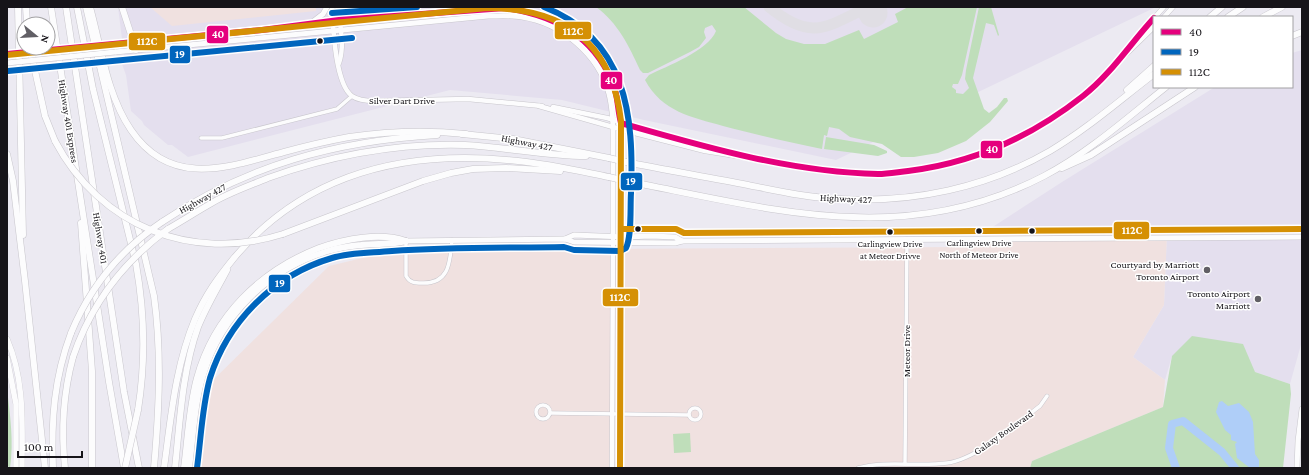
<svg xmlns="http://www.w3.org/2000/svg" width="1309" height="475" font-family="'Crimson Pro',serif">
<rect width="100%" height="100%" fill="#eceaf2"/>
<g fill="#e4dfee">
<path d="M118,7H1156L836,160L644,120L562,100L450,90L188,157L172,145H168L144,125L142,121L131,111L126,75L122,64L125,63Z"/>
<path d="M1302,50V341L1290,384L1255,372L1172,356L1165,380L1133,357L1164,305L1167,233L988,230L1062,182L1215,87H1292V53Z"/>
</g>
<g fill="#f0e1e0">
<path d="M150,7H316V11L172,26Z"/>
<path d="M988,230L1167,233L1164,305L1133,357L1165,380L1163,407L1032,461L1030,468H199L195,458L205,388L329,266L396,250L966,247Z"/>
</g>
<g fill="#bfdeba">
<path d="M596,7H744L776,33L786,39L804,44H825L859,30L864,39L898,22L895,14L908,7H977L962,75L958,84H953L952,87L956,90V93L963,94L969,88L965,79L966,70L979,7H991L999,35L998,36L994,25L986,23L973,78L984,109L989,113L997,107L1004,98H1007L1008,101L990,122L966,141L938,153L914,157H901L882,144L850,137L839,129L829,127L827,136L824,135L822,149C788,142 757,135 723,126C692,117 662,112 645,80L649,75C667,66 708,51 716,31L712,25L705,28L704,32L706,38L699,47L690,52L648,73H643L640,70C629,46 618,23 596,7Z"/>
<path d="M826,137L874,145L887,151V153L878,156L824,149Z"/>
<path d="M1192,336L1243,344L1255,372L1290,384L1291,394L1283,468H1030L1032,461L1163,407L1172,356Z"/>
<path d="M7,389C10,414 14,442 10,468L7,465Z"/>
<path d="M690,433L691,452L674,453L673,434Z"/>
</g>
<path fill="#afcef8" d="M1222,401L1228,406L1239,403L1249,412L1253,422L1255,454L1259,460V468H1250L1237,458L1235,444L1237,442L1231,440V435L1225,430L1216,412L1219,402Z"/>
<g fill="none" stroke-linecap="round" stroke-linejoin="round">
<path stroke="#afcef8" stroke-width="8" d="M1176,468L1169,448L1172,424L1183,421L1222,452L1235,468"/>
<path stroke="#e0dee4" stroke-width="11" d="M769,7C811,41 825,28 868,7"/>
<path stroke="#e0dee4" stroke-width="29" d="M870,7L873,13"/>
<defs>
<g id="minor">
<path d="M201,138H222L337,109L352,96"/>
<path d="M406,241V276C410,283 415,283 422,283C450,284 450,261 452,240"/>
<circle cx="543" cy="412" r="7"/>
<circle cx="695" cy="414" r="6"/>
<path d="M551,413L689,415"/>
<path d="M905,464L907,239"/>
<path d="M858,468C887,460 917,467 947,463C977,459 1015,425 1040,406L1047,396"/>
</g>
<g id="tertiary">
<path d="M332,7C333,27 335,84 352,96C358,100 367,101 374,101L468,99L542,106"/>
<path d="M338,7C340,25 345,46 339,63"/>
<path d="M1155,17L1164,7"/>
<path d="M1164,17L1173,7"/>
<path d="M1123,54L1154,18"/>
<path d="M539,106L627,131L705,151L816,169L879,174L938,167L998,148L1043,125L1084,95L1154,27"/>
<path d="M553,107L607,118L716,150"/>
<path d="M620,240L621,468"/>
<path d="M612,468L613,240"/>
</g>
<g id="secondary">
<path d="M310,24L323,14L327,7"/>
<path d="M113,44L262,30L339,20L505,8C577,13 611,56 621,124C623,137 622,150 622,163C621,188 621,212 621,237"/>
<path d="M115,52L488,16C499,16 511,15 522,17C561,23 599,54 609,94C614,114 613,134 613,154C613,182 613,209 613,237"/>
<path d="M565,239L574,235L625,237L651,236L675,237L682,241"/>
<path d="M406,241L565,239L574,242L675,243L682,241L1302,237"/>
<path d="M1297,468L1298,441L1302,409"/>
</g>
<g id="primary">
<path d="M7,339C25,380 22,424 22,468"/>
<path d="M7,358L16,404V468"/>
</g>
<g id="motorway">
<path d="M18,7L23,235"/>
<path d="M26,7L27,24"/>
<path d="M51,7L109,382L124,468"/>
<path d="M66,7L124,392L139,468"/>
<path d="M77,7L93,89L136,264C145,314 146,360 138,410"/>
<path d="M86,7L154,296C162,354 159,410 154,468"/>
<path d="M90,7C101,47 107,95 131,130C171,189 229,167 284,152C306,146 327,141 349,137C389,131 427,130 466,134"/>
<path d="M122,7L136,50"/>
<path d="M1210,17L1222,7"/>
<path d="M1228,17L1243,7"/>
<path d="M1263,17L1282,7"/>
<path d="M1292,36L1302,32"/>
<path d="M30,48L45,116L55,141"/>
<path d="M1127,90L1154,66"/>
<path d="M462,134L513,139L609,158"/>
<path d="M7,154L13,181L25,281L45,468"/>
<path d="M626,162C666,170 707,177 748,185C778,191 809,198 840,199C913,203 986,188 1050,151C1087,129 1120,100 1154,74"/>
<path d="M1062,168L1091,155L1195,87"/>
<path d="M626,181C771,209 904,249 1044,176C1088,153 1127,118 1166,87"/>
<path d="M162,222C247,165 336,141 437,135"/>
<path d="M81,223L92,371V468"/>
<path d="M168,229C182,221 196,212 210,204C228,193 249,186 268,178C332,155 397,143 465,145C505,147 545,156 586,156"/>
<path d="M283,234L423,181L451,173L473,169L506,168L560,171"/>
<path d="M53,468C51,421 54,378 71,333"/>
<path d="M65,468C61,430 63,394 73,357"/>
<path d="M164,468C171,418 175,367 195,319C206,294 217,279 234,258C307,171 409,149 518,161C549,164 579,171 609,177"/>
<path d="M175,468C180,421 182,372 198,327C206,307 217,289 227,270"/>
<path d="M184,468C188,438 189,407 197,378C214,316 260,271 319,248C345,239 380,232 406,241"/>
<path d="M189,468C193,437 194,405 203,375C221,315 268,269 328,251C338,248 350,246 361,245C376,243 391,245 406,241"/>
</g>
</defs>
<use href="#minor" stroke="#c8c6cc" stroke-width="4.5"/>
<use href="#tertiary" stroke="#c8c6cc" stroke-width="5.5"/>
<use href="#secondary" stroke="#c8c6cc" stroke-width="6"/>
<use href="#primary" stroke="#c8c6cc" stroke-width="6"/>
<use href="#motorway" stroke="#c8c6cc" stroke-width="7"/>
<use href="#minor" stroke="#fcfcfd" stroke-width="3.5"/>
<use href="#tertiary" stroke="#fcfcfd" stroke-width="4.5"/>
<use href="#secondary" stroke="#fcfcfd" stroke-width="5"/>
<use href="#primary" stroke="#fcfcfd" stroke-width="5.5"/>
<use href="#motorway" stroke="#fcfcfd" stroke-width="6"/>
<defs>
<g id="secondary-bridge">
<path d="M7,54L113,44"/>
<path d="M7,63L115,52"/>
</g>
<g id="motorway-bridge">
<path d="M55,141C100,226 191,263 283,234"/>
<path d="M609,158L626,162"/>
<path d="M609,177L626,181"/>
<path d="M71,333C90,287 120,250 162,222"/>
<path d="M73,357C91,304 123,262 168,229"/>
<path d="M125,468L138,410"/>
</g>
</defs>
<use href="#secondary-bridge" stroke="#c8c6cc" stroke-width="6" stroke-linecap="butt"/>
<use href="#motorway-bridge" stroke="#c8c6cc" stroke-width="7" stroke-linecap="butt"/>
<use href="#secondary-bridge" stroke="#fcfcfd" stroke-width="5"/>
<use href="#motorway-bridge" stroke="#fcfcfd" stroke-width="6"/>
<defs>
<path id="bus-1" d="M7,54L262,30L339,20L505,8C556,15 598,38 615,90C618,100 618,112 621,123C705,147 790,172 878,174C888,174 898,172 908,171C974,163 1031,137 1083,96C1111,74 1130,44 1154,18"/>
<g id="bus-2">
<path d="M332,13L417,7"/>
<path d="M8,71L352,38"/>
<path d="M197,468C201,438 202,407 210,378C228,321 274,275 332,258C351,252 372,253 392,251C449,247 506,248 564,247L574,250L620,251L626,248C632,236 630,207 631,193C634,116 627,39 544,7"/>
</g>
<g id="bus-3">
<path d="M7,55L487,8C564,8 612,42 621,121L620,468"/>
<path d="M621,229H676L684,233L1302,229"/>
</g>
</defs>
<use href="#bus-1" stroke="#fff" stroke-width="9"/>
<use href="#bus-2" stroke="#fff" stroke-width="9"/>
<use href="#bus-3" stroke="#fff" stroke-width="9"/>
<use href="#bus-1" stroke="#e5007d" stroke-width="6"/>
<use href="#bus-2" stroke="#0065bd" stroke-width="6"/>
<use href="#bus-3" stroke="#d59004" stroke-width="6"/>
</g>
<g fill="#161419" stroke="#fff" stroke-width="1.5">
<circle cx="320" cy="41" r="3.5"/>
<circle cx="638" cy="229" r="3.5"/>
<circle cx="979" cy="231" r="3.5"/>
<circle cx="1032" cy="231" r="3.5"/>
<circle cx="890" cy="232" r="3.5"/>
</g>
<g fill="#615f65" stroke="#fff" stroke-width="1.5">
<circle cx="1207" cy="270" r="4"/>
<circle cx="1258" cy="299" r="4"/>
</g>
<g text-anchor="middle" stroke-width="3" stroke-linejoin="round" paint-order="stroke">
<g font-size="9" fill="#161419" stroke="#fff">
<text x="979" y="246">Carlingview Drive<tspan x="979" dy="12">North of Meteor Drive</tspan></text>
<text x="890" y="247">Carlingview Drive<tspan x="890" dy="12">at Meteor Drivve</tspan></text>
</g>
<g font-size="10" fill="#161419" stroke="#fff">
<text x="402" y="104">Silver Dart Drive</text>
<text transform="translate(69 121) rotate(81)" y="4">Highway 401 Express</text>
<text transform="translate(527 142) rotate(11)" y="4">Highway 427</text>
<text transform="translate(202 198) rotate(-29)" y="4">Highway 427</text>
<text transform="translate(846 198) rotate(3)" y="4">Highway 427</text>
<text transform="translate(101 238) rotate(81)" y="4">Highway 401</text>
<text transform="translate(906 351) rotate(-90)" y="4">Meteor Drive</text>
<text transform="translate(1003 432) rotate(-35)" y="4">Galaxy Boulevard</text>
</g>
<g font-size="10" fill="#161419" stroke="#fff" text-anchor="end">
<text x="1199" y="268">Courtyard by Marriott<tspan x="1199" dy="12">Toronto Airport</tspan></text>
<text x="1250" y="297">Toronto Airport<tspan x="1250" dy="12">Marriott</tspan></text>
</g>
</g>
<g stroke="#fff" stroke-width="1.5">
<rect x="554" y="21" width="38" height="19" rx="4" fill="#d59004"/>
<rect x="206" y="25" width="23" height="19" rx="4" fill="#e5007d"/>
<rect x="128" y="32" width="38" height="19" rx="4" fill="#d59004"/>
<rect x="169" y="45" width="22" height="19" rx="4" fill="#0065bd"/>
<rect x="600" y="71" width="23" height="19" rx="4" fill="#e5007d"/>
<rect x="980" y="140" width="23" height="19" rx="4" fill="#e5007d"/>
<rect x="620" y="172" width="23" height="19" rx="4" fill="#0065bd"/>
<rect x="1113" y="221" width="37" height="19" rx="4" fill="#d59004"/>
<rect x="268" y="274" width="23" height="19" rx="4" fill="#0065bd"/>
<rect x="602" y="288" width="37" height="19" rx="4" fill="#d59004"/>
</g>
<g font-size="11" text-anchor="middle" font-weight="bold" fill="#fff">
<text x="573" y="35">112C</text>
<text x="218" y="38">40</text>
<text x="147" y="45">112C</text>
<text x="180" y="58">19</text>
<text x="611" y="84">40</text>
<text x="992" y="153">40</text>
<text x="631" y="185">19</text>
<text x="1132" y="234">112C</text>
<text x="280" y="287">19</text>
<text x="620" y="301">112C</text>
</g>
<rect width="1309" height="475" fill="none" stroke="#161419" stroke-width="16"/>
<rect x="1153" y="16" width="140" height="72" fill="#ffffff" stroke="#a2a1a3"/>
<rect x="1161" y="29" width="20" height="6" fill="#e5007d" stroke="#a2a1a3"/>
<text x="1189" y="36" font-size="12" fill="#161419">40</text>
<rect x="1161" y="49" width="20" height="6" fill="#0065bd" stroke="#a2a1a3"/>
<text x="1189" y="56" font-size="12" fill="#161419">19</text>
<rect x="1161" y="69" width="20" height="6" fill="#d59004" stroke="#a2a1a3"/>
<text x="1189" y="76" font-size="12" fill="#161419">112C</text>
<g transform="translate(36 36) rotate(108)"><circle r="19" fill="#ffffff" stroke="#a2a1a3"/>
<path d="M0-3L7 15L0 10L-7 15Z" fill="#615f65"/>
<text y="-6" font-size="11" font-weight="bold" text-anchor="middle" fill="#161419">N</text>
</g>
<path d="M18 451v6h64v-6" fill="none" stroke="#161419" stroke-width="2"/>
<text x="24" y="451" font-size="12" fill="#161419" stroke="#ffffff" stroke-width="3" paint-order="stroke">100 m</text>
</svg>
